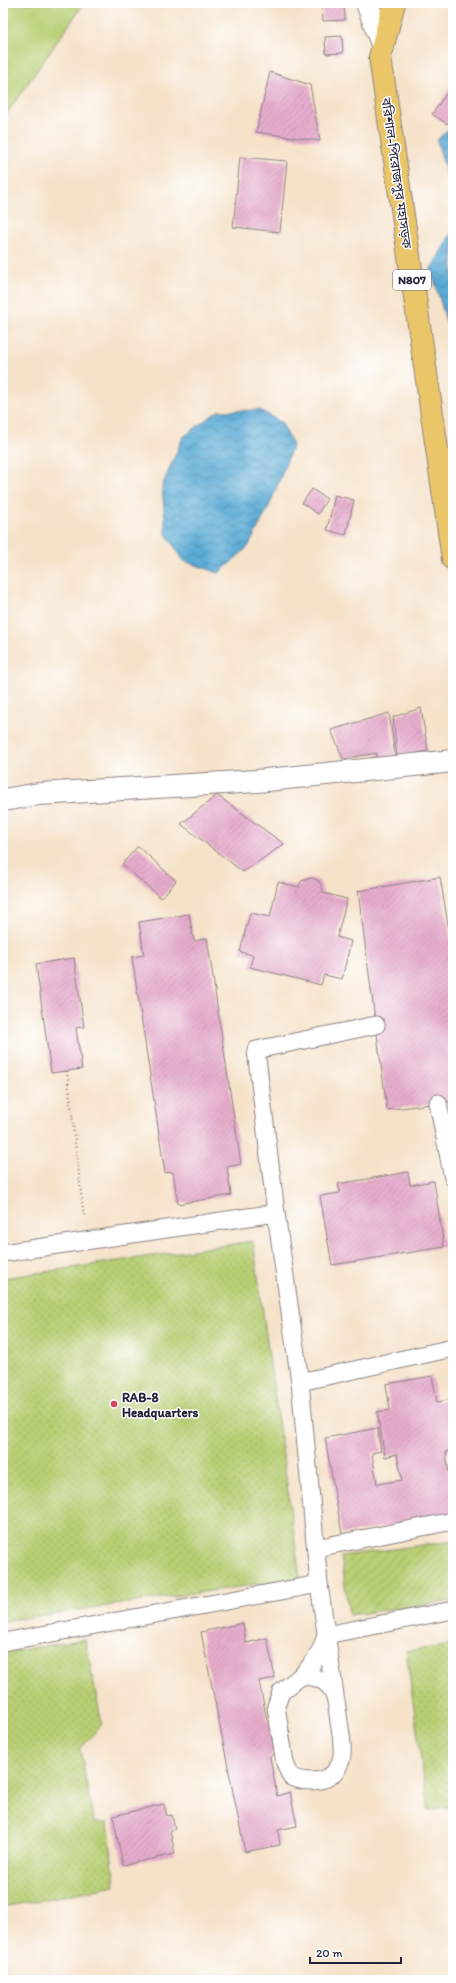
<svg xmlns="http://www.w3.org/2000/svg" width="456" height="1983" font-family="Itim,'Noto Sans Bengali',sans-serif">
<defs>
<pattern id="park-dots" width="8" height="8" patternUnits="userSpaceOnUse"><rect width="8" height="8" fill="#b8cf74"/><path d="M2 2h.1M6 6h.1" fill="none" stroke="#9eb165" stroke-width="1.8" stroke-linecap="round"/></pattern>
<pattern id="garden-furrows" width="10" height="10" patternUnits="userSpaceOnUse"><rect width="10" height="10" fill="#b8cf74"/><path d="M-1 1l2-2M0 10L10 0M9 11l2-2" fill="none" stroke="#9eb165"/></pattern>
<pattern id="water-waves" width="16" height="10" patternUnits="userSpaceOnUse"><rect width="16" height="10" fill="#5babd5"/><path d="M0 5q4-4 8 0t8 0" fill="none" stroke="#4b8bae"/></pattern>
<pattern id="building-hatch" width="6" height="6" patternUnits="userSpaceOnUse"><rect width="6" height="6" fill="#e6accc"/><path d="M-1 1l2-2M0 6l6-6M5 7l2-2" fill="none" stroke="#c594b0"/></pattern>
</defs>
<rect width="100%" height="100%" fill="#fff"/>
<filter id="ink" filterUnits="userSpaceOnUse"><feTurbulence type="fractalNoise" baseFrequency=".025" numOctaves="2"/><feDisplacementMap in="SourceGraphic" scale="8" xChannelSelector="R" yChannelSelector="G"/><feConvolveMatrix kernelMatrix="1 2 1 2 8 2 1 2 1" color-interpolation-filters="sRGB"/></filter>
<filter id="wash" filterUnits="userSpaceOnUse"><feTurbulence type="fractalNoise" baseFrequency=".012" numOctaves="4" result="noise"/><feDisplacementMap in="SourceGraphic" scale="16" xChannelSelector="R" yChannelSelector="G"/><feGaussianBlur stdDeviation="0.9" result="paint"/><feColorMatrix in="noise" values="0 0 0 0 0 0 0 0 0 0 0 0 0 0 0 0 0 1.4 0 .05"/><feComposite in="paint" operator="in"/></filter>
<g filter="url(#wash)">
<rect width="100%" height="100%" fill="#f5e2c9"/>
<path fill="#b8cf74" stroke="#6d7858" d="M3,3H84L3,119Z"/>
<g fill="url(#park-dots)" stroke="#6d7858">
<path d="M253,1241L300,1578L3,1621V1278Z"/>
<path d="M85,1639L102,1724L80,1749L94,1823H108L115,1886L3,1907V1653Z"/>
<path d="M453,1645V1806L428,1810L406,1651Z"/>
</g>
<path fill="url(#garden-furrows)" stroke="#6d7858" d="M453,1541V1601L349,1615L341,1556Z"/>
<g fill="url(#water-waves)" stroke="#3e6688">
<path d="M453,125V181L447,176L437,140Z"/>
<path d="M453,230V357L446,321L431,269Z"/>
<path d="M260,410L281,422L293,445L269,507L248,547L219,573L184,561L166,534L162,486L183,437L218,411Z"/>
</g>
<g id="blocks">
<g fill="url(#building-hatch)">
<path d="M322,3H344L345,20L323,21Z"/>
<path d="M342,36L343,53L326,54L325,37Z"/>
<path d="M270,72L310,85L320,141L256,132Z"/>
<path d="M451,87L453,88V116L447,124L432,114Z"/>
<path d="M240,157L287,161L280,232L233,227Z"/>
<path d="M312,489L327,499L318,514L302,503Z"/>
<path d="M335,495L354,500L346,535L327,530Z"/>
<path d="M421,708L428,751L397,757L393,717Z"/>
<path d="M389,713L396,761H376L377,753L343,759L331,730Z"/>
<path d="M217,795L284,844L243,872L181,824Z"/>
<path d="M138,846L176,881L161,898L122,864Z"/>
<path d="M440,877L453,954V1101L387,1110L358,891Z"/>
<path d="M312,878L319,881L322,887L323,893L347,899L337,937L351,941L342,979L324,975L321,985L250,967L253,955L240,952L250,913L270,917L278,882L299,887L301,881Z"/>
<path d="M189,914L194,941L207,938L241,1164L227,1167L231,1195L178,1204L173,1172L165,1173L132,957L144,955L139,922Z"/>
<path d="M74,958L84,1027L76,1028L82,1069L51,1073L36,964Z"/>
<path d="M408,1172L410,1185L434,1181L444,1247L332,1265L320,1196L340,1193L338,1184Z"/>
<path d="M432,1376L437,1402L453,1399V1451L446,1452L449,1474L453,1473V1515L342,1534L325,1438L378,1428L381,1451L372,1453L377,1484L402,1480L397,1454L385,1457L377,1412L390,1410L386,1384Z"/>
<path d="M243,1623L246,1643L267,1638L275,1678L259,1681L267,1720L290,1731L270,1757L277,1796L290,1792L297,1826L278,1830L280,1845L245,1852L201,1632Z"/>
<path d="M164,1804L167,1816L172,1815L175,1829L170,1830L175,1854L123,1865L113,1816Z"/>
</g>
</g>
</g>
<g filter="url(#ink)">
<use href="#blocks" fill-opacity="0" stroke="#8c8282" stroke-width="1"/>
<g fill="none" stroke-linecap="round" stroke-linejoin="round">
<defs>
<g id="lane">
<path d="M438,1103L453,1178"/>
<path d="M276,1213L256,1050L376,1025"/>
<path d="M3,1253L276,1213L300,1382L319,1584L3,1642"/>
<path d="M300,1382L453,1348"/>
<path d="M316,1548L453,1521"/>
<path d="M319,1584L335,1695"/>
<path d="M301,1676C310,1676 319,1677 327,1684C337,1693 337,1709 339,1722C341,1733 343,1744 342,1755C342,1759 340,1763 338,1767C329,1784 307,1783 291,1777L285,1763L276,1706L281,1692Z"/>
<path d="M301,1676C315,1662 320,1655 326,1635L453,1610"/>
</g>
<g id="street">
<path d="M367,3L383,47"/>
<path d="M3,800L39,794L257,781L453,761"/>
</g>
<path id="highway" d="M394,3L380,57L453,559"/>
</defs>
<use href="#lane" stroke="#8c8282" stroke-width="19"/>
<use href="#street" stroke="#8c8282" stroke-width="24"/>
<use href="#highway" stroke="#8c8282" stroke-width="24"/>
<path stroke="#8c8282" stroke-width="2.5" stroke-dasharray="1 3" stroke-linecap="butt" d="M67,1071L84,1218"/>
<use href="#lane" stroke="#fff" stroke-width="17"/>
<use href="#street" stroke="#fff" stroke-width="22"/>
<use href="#highway" stroke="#ebc669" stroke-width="22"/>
</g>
</g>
<circle fill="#d1495b" stroke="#fff" stroke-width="1.5" cx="114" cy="1404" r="4"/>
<g text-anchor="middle" stroke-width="3" stroke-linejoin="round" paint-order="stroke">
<rect fill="#fff" stroke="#646476" stroke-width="1" x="393" y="270" width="38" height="20" rx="3"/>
<g font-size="12" font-weight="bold" fill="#22223b">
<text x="412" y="284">N807</text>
</g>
<g font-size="13" fill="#22223b" stroke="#fff">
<text transform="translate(397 173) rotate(82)" y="5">বরিশাল-পিরোজপুর মহাসড়ক</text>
</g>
<g font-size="13" font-weight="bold" fill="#22223b" stroke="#fff" text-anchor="start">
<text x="122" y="1402">RAB-8<tspan x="122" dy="15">Headquarters</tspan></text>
</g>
</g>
<rect width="456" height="1983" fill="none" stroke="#fff" stroke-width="16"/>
<path d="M310 1957v6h91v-6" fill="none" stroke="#22223b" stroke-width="2"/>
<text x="316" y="1957" font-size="12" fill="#22223b" stroke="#ffffff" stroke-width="3" paint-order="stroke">20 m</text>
</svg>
